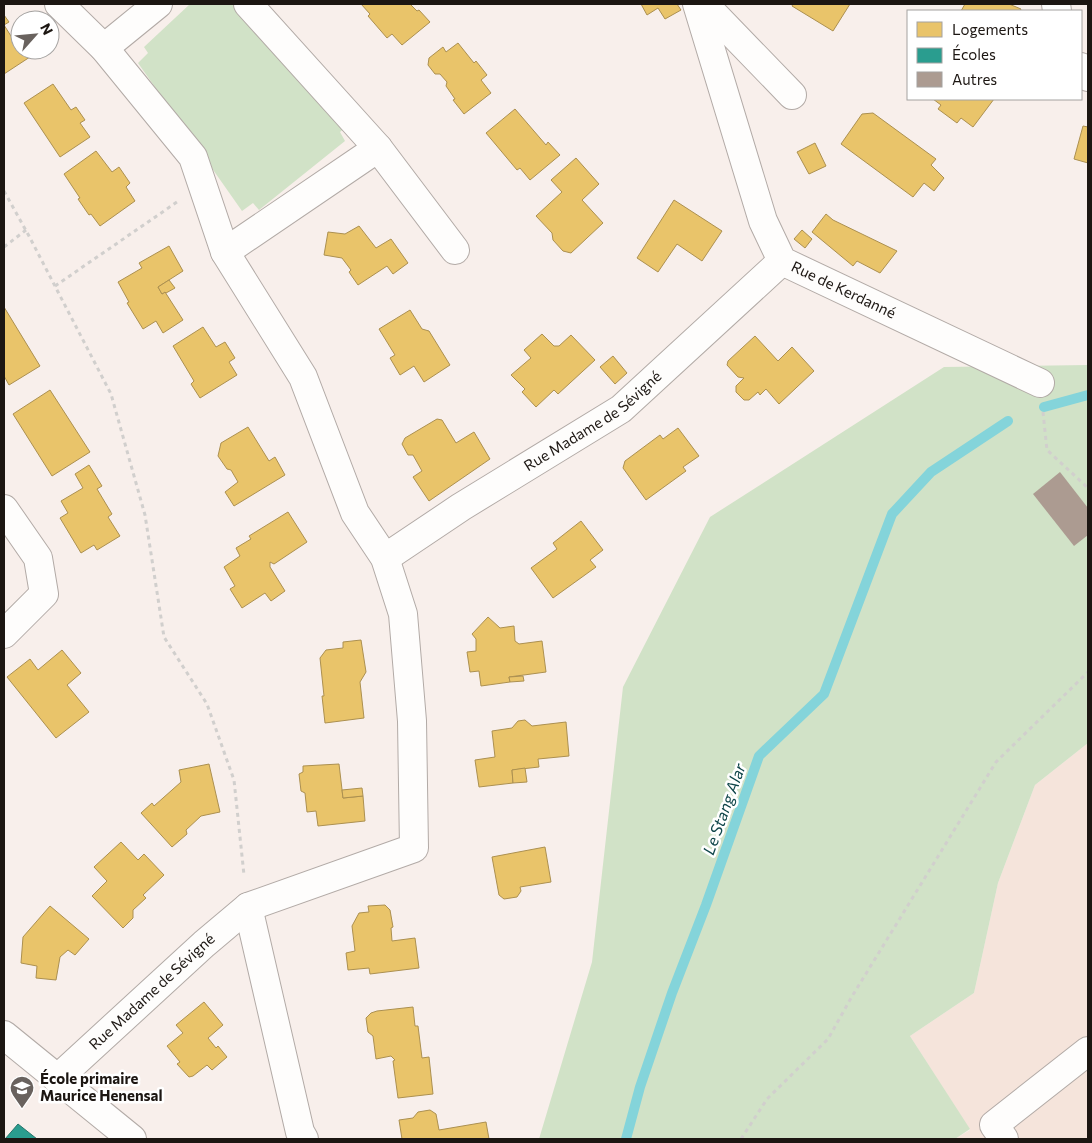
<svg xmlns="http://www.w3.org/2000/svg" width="1092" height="1143" font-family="Commissioner,sans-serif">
<rect width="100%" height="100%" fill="#f8efeb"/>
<path fill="#f5e4db" d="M1088,743V1139H955L970,1130L910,1036L974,993L998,883L1035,785Z"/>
<g fill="#d1e2c7">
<path d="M190,4H235L348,125L340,132L345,141L259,210L253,203L242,211L138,63L148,53L144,47Z"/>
<path d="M1088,365V743L1035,785L998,883L974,993L910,1036L970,1129L955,1139H539L592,962L623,687L710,517L944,367Z"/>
</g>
<g fill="#e9c46a" stroke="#ac9050">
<path d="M361,4H410L417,11L419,10L430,22L402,45L392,34L387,38L368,16L370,14Z"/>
<path d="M641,4H677L681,10L665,19L658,8L647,15Z"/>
<path d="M793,4H850L833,31L792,6Z"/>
<path d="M965,4H1009L1021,9L1020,11H961Z"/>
<path d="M4,15L9,22L4,25L16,44L20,41V50H30L33,55L4,74Z"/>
<path d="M458,43L474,63L476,61L487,75L481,80L491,93L464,114L453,100L455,99L446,86L447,82L440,74H435L428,65L429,58L443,47L446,52Z"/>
<path d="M53,84L71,110L76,107L85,120L80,123L90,137L60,157L24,103Z"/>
<path d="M933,99H994L973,127L961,118L957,123L938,109L941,105Z"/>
<path d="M515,109L546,145L548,142L560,155L530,180L520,168L517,170L486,133Z"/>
<path d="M873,113L936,159L931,165L944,178L934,191L924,183L913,197L841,144L862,114Z"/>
<path d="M1083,126L1088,127V163L1074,159Z"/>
<path d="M815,143L826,166L809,174L797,152Z"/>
<path d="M96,151L112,172L119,167L130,183L126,187L135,201L100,226L91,214L89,215L78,199L80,198L64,174Z"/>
<path d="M576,158L599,184L582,200L603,223L571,253L563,251L553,240L552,233L536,216L562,192L551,180Z"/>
<path d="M674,200L722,231L702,261L677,244L658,272L637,258Z"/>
<path d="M826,214L833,220L897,251L880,273L857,261L853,266L812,232Z"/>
<path d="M359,226L376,248L391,239L408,263L393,274L387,266L358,285L349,272L351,270L342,258L324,255L328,232L345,234Z"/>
<path d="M802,230L812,239L805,248L794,239Z"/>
<path d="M169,246L183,271L158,287L162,294L165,292L183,320L163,333L156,321L143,329L127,303L129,302L118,282L142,268L139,263Z"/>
<path d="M169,280L175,288L166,293L165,292L162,294L158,287Z"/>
<path d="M4,307L40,366L9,385L4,376Z"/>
<path d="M410,310L422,329L429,331L450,365L424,382L414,366L400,375L390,358L395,355L379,329Z"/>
<path d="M203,327L216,347L225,342L235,358L229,362L237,375L200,398L191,384L194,381L173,346Z"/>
<path d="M542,334L554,346H559L571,335L595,360L558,394L554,390L536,407L522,392L525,389L511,375L531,358L524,350Z"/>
<path d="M755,336L778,361L792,347L814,371L779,404L766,389L760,395L758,392L749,400H744L736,392V386L744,378L738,377L727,365L728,361Z"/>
<path d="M613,356L627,373L615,384L600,367Z"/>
<path d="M50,390L90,452L52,476L13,414Z"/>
<path d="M437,419L442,420L456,443L474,432L490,459L429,501L413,477L422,471L413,455H408L402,444L405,438Z"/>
<path d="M248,427L269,461L275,457L285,475L234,506L225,492L238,482L231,470L227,469L218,456L221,443Z"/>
<path d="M678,428L699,456L683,467L686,471L646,500L623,468L625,461L660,435L663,439Z"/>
<path d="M89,465L102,486L97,489L112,514L108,517L120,536L97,550L94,545L81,553L60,518L68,513L61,501L83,488L75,474Z"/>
<path d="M288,512L307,542L274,564L270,562V567L285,591L271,601L265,593L242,608L230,589L235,586L224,567L240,556L236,548L251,539L249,536Z"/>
<path d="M581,521L603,550L590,560L596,567L553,598L531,568L557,549L553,543Z"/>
<path d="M488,617L500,628L514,626L515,641L519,644L542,641L546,672L509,677L510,682L481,686L479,671L470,672L467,652L476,651V639L472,634Z"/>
<path d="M361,640L366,672L360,682L364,718L325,723L322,696H324L320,658L326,650L343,648V642Z"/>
<path d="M62,650L81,673L67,685L89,712L56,738L7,677L30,659L38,670Z"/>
<path d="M523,676L524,681L510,682L509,677Z"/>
<path d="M525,720L532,726L566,722L569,756L538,759L539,767L512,770L513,783L479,787L475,760L495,757L492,731L512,728L518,721Z"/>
<path d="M209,764L220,812L201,816L186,830L187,834L172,847L141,813L152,803L154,806L181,782L179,770Z"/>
<path d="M339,764L343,798L363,796L365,821L318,826L316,811L307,812L305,793L301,791L299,774L303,772V766Z"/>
<path d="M525,768L527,782L513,783L512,770Z"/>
<path d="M362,788L363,796L343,798L342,790Z"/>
<path d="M121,842L138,860L144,854L164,875L143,895L146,898L133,910V918L123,928L92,896L107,881L94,867Z"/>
<path d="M545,847L551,882L520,887L521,891L517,897L504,899L499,895L492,857Z"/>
<path d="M385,905L390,910L393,927L391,928L392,941L415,938L419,968L370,974L369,968L348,970L346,953L355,951L352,926L359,913L369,912L368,906Z"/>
<path d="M50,906L89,939L75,955L68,950L60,957L56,980L36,978L37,966L21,963L23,937Z"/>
<path d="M204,1002L223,1025L208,1038L216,1048L218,1046L227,1057L212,1070L207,1065L193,1076L189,1077L177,1064L180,1062L167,1046L183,1033L176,1025Z"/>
<path d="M413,1007L415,1026H418L422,1058L429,1057L433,1094L398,1098L393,1061L395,1060L391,1056L376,1059L373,1036L368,1032L366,1018L371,1013L377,1011Z"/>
<path d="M430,1110L436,1114L439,1130L486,1122L489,1139H402L399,1120L413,1118L418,1112Z"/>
</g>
<path fill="#2a9d8f" stroke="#26746a" d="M18,1124L37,1139H5Z"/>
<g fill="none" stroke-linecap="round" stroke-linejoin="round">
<g stroke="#84d4da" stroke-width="10">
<path d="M1044,407L1088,395"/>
<path d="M626,1139L640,1087L672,993L706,905L759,756L824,694L892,514L931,472L1008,421"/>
</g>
</g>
<path fill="#ac9b91" d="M1060,472L1088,508V535L1074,546L1033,494Z"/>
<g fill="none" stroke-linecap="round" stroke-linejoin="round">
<defs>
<g id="minor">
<path id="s1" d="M697,4L763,221L782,261L1040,383"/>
<path d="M704,4L792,95"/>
<path d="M1056,4L1057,11"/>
<path d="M104,48L158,4"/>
<path d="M1081,67L1088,77"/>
<path d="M378,148L455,250"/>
<path d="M225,252L378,148L248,4"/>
<path d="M4,509L38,558L44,594L4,634"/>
<path id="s2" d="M385,558L461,507L621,409L782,261"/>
<path d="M248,907L300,1132L304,1139"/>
<path d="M4,1035L132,1139"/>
<path id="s3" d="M57,1079L204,944L248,907L414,848L412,721L403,614L385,558L355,513L303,377L225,252L193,157L104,48L59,4"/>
<path d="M1004,1139L994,1125L1088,1051"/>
</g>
</defs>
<use href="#minor" stroke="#b2aaa6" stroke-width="30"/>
<g stroke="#d1cfcd" stroke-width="3" stroke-dasharray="4 4" stroke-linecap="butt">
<path d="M4,191L29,236L111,394L145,515L164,637L207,704L234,780L244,875"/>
<path d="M4,247L26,230"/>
<path d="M55,286L177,202"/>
<path d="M1043,412L1047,450L1088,488"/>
<path d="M741,1139L767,1099L828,1039L851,998L996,762L1088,672"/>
</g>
<use href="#minor" stroke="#fefdfc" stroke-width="28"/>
</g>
<defs>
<symbol id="school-pin" viewBox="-11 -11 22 30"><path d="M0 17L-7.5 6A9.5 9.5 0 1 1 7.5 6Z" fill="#69625e" stroke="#fff"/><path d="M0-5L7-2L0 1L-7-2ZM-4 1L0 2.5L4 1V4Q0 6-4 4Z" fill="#fff"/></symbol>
</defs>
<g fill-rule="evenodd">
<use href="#school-pin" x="8" y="1074" width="28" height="38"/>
</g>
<g text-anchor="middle" stroke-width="5" stroke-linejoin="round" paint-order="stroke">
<g font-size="15" fill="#1c1612" stroke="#fff">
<text dy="5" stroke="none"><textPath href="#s1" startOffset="339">Rue de Kerdanné</textPath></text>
<text dy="5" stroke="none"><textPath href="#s2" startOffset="249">Rue Madame de Sévigné</textPath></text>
<text dy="5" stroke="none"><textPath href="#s3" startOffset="129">Rue Madame de Sévigné</textPath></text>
</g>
<g font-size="15" font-weight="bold" fill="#1c1612" stroke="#fff" text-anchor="start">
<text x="40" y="1084">École primaire<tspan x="40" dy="17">Maurice Henensal</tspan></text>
</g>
<g font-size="16" font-style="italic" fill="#10464a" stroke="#fff">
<text transform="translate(724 809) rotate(-70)" y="6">Le Stang Alar</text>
</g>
</g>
<rect width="1092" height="1143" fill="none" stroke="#1c1612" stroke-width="10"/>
<rect x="907" y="10" width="175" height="90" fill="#ffffff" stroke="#a4a2a0"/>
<rect x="917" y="22" width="25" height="15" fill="#e9c46a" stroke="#a4a2a0"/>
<text x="952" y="35" font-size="15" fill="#1c1612">Logements</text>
<rect x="917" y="48" width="25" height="15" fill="#2a9d8f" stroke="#a4a2a0"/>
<text x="952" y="60" font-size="15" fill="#1c1612">Écoles</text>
<rect x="917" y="72" width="25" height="15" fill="#ac9b91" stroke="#a4a2a0"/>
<text x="952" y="85" font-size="15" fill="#1c1612">Autres</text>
<g transform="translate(35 35) rotate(63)"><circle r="24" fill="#ffffff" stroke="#a4a2a0"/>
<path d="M0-4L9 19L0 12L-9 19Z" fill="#69625e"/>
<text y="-8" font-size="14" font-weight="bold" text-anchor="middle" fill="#1c1612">N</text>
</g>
</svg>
